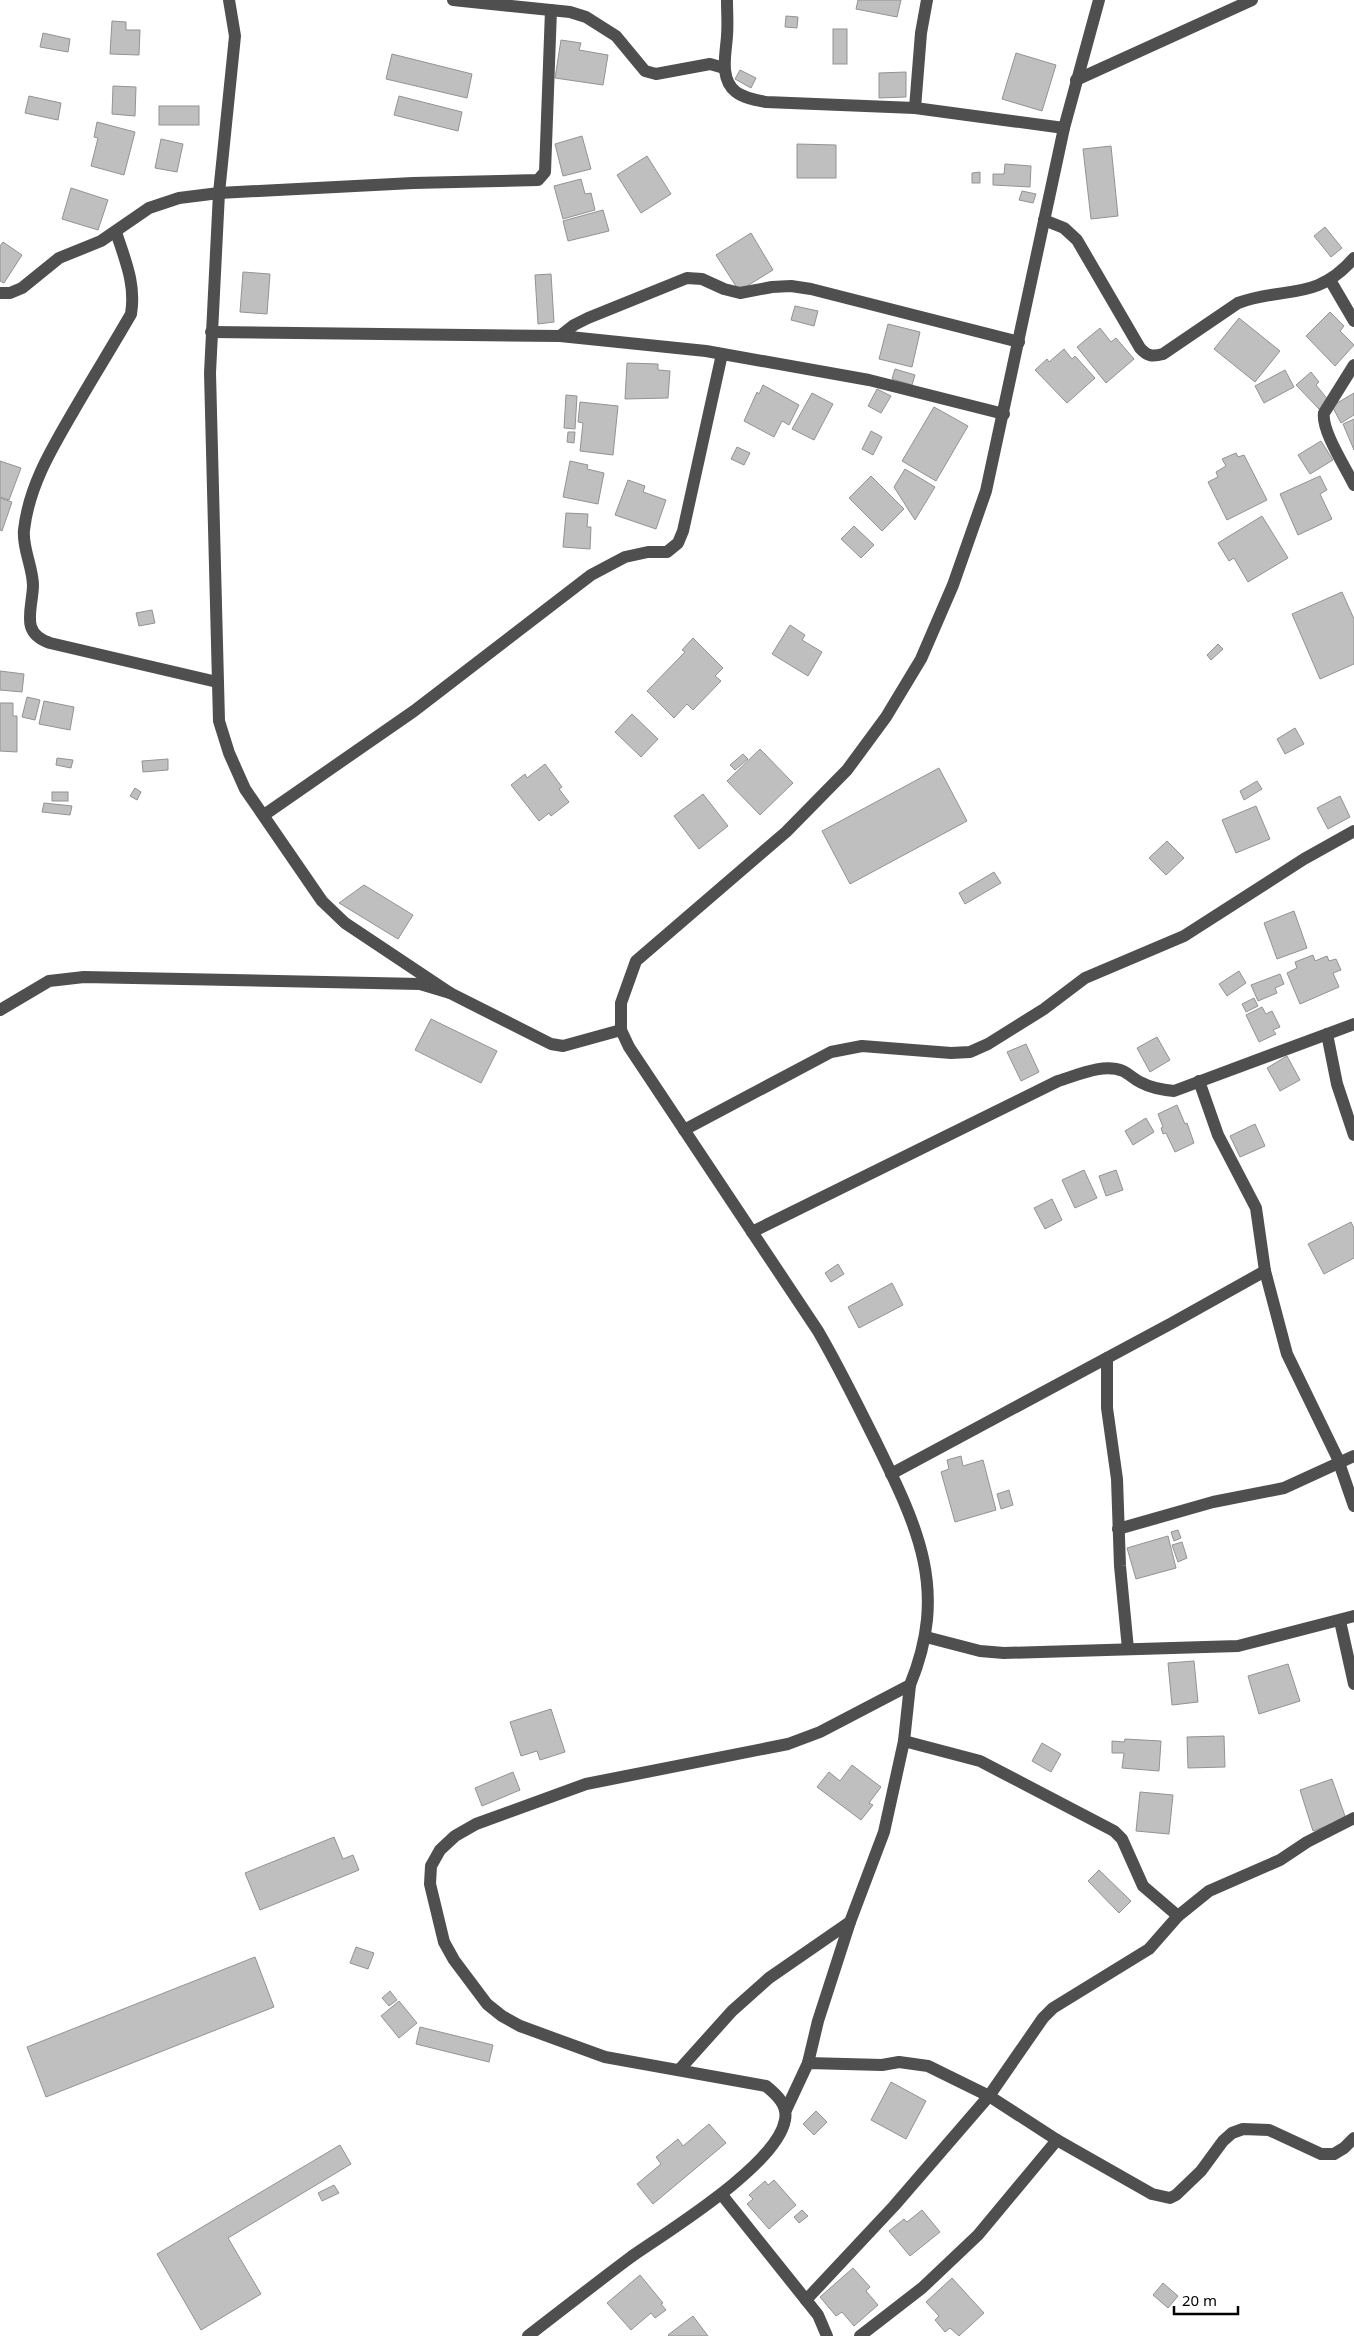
<svg xmlns="http://www.w3.org/2000/svg" width="1354" height="2336" font-family="'Noto Sans',sans-serif">
<rect width="100%" height="100%" fill="#fff"/>
<g fill="#bfbfbf" stroke="#939393">
<path d="M858,0H901L897,17L856,9Z"/>
<path d="M786,16L798,17L797,28L785,27Z"/>
<path d="M112,21L126,22V30H140L139,55L110,54Z"/>
<rect x="833" y="29" width="14" height="35"/>
<path d="M43,33L70,39L68,52L40,47Z"/>
<path d="M561,40L581,43L579,50L608,55L603,85L555,78Z"/>
<path d="M1016,53L1056,65L1042,111L1002,99Z"/>
<path d="M392,54L472,74L467,98L386,79Z"/>
<path d="M740,70L756,78L751,88L735,79Z"/>
<path d="M906,72V97L879,98V73Z"/>
<path d="M113,86L136,87L135,116L112,114Z"/>
<path d="M29,96L61,103L58,120L25,113Z"/>
<path d="M399,96L462,112L458,131L394,115Z"/>
<rect x="159" y="106" width="40" height="19"/>
<path d="M97,122L135,132L124,175L91,166L98,138L94,137Z"/>
<path d="M582,136L591,169L563,176L555,144Z"/>
<path d="M161,139L183,144L177,172L155,168Z"/>
<path d="M797,144L836,145V178H797Z"/>
<path d="M1111,146L1118,216L1091,219L1083,149Z"/>
<path d="M647,156L671,194L641,213L617,175Z"/>
<path d="M1005,164L1031,166L1030,187L993,185V174H1004Z"/>
<path d="M980,172V183H972V173Z"/>
<path d="M581,179L585,194L591,193L595,210L563,219L554,186Z"/>
<path d="M71,188L108,200L98,230L62,219Z"/>
<path d="M1022,191L1036,194L1033,203L1019,200Z"/>
<path d="M603,210L609,231L568,241L563,221Z"/>
<path d="M1325,227L1342,248L1331,257L1314,236Z"/>
<path d="M751,233L773,270L739,291L716,255Z"/>
<path d="M3,242L22,255L4,283L0,281V246Z"/>
<path d="M243,272L270,274L267,314L240,312Z"/>
<path d="M551,274L554,322L538,324L535,275Z"/>
<path d="M795,306L818,311L814,326L791,320Z"/>
<path d="M1330,312L1344,326L1340,331L1354,345L1335,366L1306,336Z"/>
<path d="M1239,318L1280,351L1255,382L1214,349Z"/>
<path d="M888,324L920,332L912,367L879,359Z"/>
<path d="M1100,328L1111,342L1116,338L1134,359L1106,383L1077,347Z"/>
<path d="M1064,349L1072,359L1075,356L1095,378L1067,403L1035,370L1047,359L1049,362Z"/>
<path d="M627,363L658,364V370L670,371L668,398L625,399Z"/>
<path d="M895,369L915,375L912,385L892,379Z"/>
<path d="M1285,370L1294,387L1264,403L1255,386Z"/>
<path d="M1311,372L1319,382L1316,385L1329,401L1319,409L1296,385Z"/>
<path d="M763,385L799,405L789,425L782,421L774,437L744,421L757,392L759,394Z"/>
<path d="M877,389L891,396L881,413L868,406Z"/>
<path d="M812,393L833,404L814,440L792,429Z"/>
<path d="M1354,393V415L1341,423L1332,406Z"/>
<path d="M566,395L577,396L575,429L564,428Z"/>
<path d="M580,402L618,406L613,455L580,451L583,423L578,422Z"/>
<path d="M934,407L968,426L936,481L902,461Z"/>
<path d="M1354,419V450L1343,424Z"/>
<path d="M871,431L882,437L873,455L862,449Z"/>
<path d="M568,432H575L574,443L567,442Z"/>
<path d="M1321,441L1333,460L1310,474L1298,455Z"/>
<path d="M737,447L750,453L744,465L731,459Z"/>
<path d="M1236,453L1238,457L1244,455L1267,500L1227,520L1208,482L1218,477L1216,472L1226,466L1222,459Z"/>
<path d="M0,461L21,468L9,500L0,497Z"/>
<path d="M570,461L588,465L587,469L604,473L598,504L563,497Z"/>
<path d="M905,469L935,487L915,520L894,487Z"/>
<path d="M871,476L904,509L882,531L849,498Z"/>
<path d="M1320,476L1327,490L1320,494L1332,519L1298,535L1280,494Z"/>
<path d="M628,480L645,486L643,492L666,500L656,529L615,515Z"/>
<path d="M0,498L12,502L2,531L0,530Z"/>
<path d="M566,513L588,514L587,527H591L590,549L563,547Z"/>
<path d="M1262,516L1288,558L1248,582L1234,558L1229,561L1218,543Z"/>
<path d="M854,526L874,545L861,558L841,539Z"/>
<path d="M1342,592L1354,619V664L1320,679L1292,614Z"/>
<path d="M152,610L155,623L139,626L136,613Z"/>
<path d="M790,625L805,635L802,640L822,652L808,676L772,654Z"/>
<path d="M693,638L723,668L715,676L721,681L693,710L687,704L674,718L647,691L685,652L682,650Z"/>
<path d="M1218,644L1223,649L1211,660L1207,655Z"/>
<path d="M0,671L24,674L22,692L0,690Z"/>
<path d="M27,697L40,700L35,720L22,717Z"/>
<path d="M44,701L74,707L70,730L39,724Z"/>
<path d="M0,703H13V716H17V752L0,751Z"/>
<path d="M632,714L658,739L641,757L615,732Z"/>
<path d="M1295,728L1304,744L1285,754L1277,739Z"/>
<path d="M760,749L793,783L760,815L727,781Z"/>
<path d="M743,754L748,759L735,770L730,765Z"/>
<path d="M57,758L73,760L71,768L56,765Z"/>
<path d="M168,759V770L143,772L142,761Z"/>
<path d="M545,764L562,787L559,789L569,802L551,816L549,813L539,821L511,785L525,774L527,778Z"/>
<path d="M939,768L967,821L850,884L822,831Z"/>
<path d="M1257,781L1262,789L1244,800L1240,791Z"/>
<path d="M135,788L141,792L137,800L130,796Z"/>
<rect x="52" y="792" width="16" height="9"/>
<path d="M703,794L728,826L699,849L674,816Z"/>
<path d="M1340,796L1350,817L1328,829L1317,808Z"/>
<path d="M44,803L72,806L70,815L42,812Z"/>
<path d="M1256,806L1270,839L1236,853L1222,820Z"/>
<path d="M1167,841L1184,858L1166,875L1149,858Z"/>
<path d="M994,872L1001,883L965,904L959,893Z"/>
<path d="M364,885L413,915L398,939L339,903Z"/>
<path d="M1294,911L1307,948L1277,959L1264,923Z"/>
<path d="M1313,955L1315,961L1327,956L1329,961L1336,959L1341,970L1333,973L1339,987L1300,1004L1287,973L1297,968L1295,962Z"/>
<path d="M1239,971L1246,983L1227,996L1219,984Z"/>
<path d="M1280,974L1284,984L1275,988L1277,993L1258,1001L1251,985Z"/>
<path d="M1254,998L1258,1006L1246,1012L1242,1004Z"/>
<path d="M1262,1007L1266,1014L1272,1011L1280,1027L1273,1030L1276,1034L1259,1042L1246,1015Z"/>
<path d="M431,1019L497,1051L481,1083L415,1050Z"/>
<path d="M1157,1037L1170,1060L1150,1072L1137,1048Z"/>
<path d="M1026,1044L1039,1072L1021,1081L1007,1052Z"/>
<path d="M1287,1056L1300,1080L1280,1091L1267,1068Z"/>
<path d="M1177,1105L1185,1124L1187,1123L1194,1143L1175,1152L1166,1133L1163,1134L1161,1128L1163,1127L1158,1114Z"/>
<path d="M1146,1118L1154,1132L1133,1145L1125,1131Z"/>
<path d="M1255,1124L1265,1146L1240,1157L1230,1136Z"/>
<path d="M1084,1170L1097,1198L1075,1208L1062,1180Z"/>
<path d="M1116,1170L1123,1190L1106,1196L1099,1176Z"/>
<path d="M1052,1199L1062,1220L1045,1229L1034,1208Z"/>
<path d="M1351,1222L1354,1228V1258L1324,1274L1308,1244Z"/>
<path d="M838,1264L844,1274L831,1282L825,1273Z"/>
<path d="M892,1283L903,1305L859,1328L848,1307Z"/>
<path d="M961,1456L963,1466L983,1460L996,1510L955,1522L941,1472L949,1469L947,1460Z"/>
<path d="M1009,1490L1013,1505L1001,1509L997,1494Z"/>
<path d="M1178,1530L1181,1538L1174,1541L1171,1532Z"/>
<path d="M1168,1536L1176,1568L1136,1579L1127,1548Z"/>
<path d="M1182,1542L1187,1558L1178,1562L1172,1545Z"/>
<path d="M1194,1661L1198,1702L1172,1705L1168,1663Z"/>
<path d="M1288,1664L1300,1701L1259,1714L1248,1676Z"/>
<path d="M551,1709L565,1752L540,1760L537,1751L521,1756L510,1722Z"/>
<path d="M1224,1736L1225,1767L1188,1768L1187,1737Z"/>
<path d="M1125,1739L1161,1741L1159,1771L1122,1768L1124,1753H1112V1741L1124,1742Z"/>
<path d="M1042,1743L1061,1754L1051,1772L1032,1761Z"/>
<path d="M852,1765L881,1787L869,1803L873,1805L861,1820L817,1787L829,1772L840,1781Z"/>
<path d="M513,1772L520,1790L482,1806L475,1788Z"/>
<path d="M1332,1779L1346,1819L1313,1831L1300,1790Z"/>
<path d="M1140,1792L1173,1795L1169,1834L1136,1831Z"/>
<path d="M334,1837L343,1859L353,1855L359,1870L260,1910L245,1873Z"/>
<path d="M1099,1870L1131,1901L1119,1913L1088,1881Z"/>
<path d="M356,1947L374,1953L368,1969L350,1963Z"/>
<path d="M255,1957L274,2007L46,2097L27,2047Z"/>
<path d="M390,1991L397,2000L389,2006L382,1998Z"/>
<path d="M399,2001L417,2023L399,2038L381,2016Z"/>
<path d="M420,2027L493,2045L489,2062L416,2044Z"/>
<path d="M891,2082L926,2101L906,2139L871,2120Z"/>
<path d="M816,2111L827,2122L814,2135L803,2124Z"/>
<path d="M709,2124L726,2143L653,2204L637,2184L661,2164L656,2157L678,2139L683,2146Z"/>
<path d="M340,2145L351,2164L228,2238L261,2294L201,2330L157,2254Z"/>
<path d="M774,2180L796,2205L769,2229L747,2204L753,2199L749,2195L765,2181L768,2185Z"/>
<path d="M334,2185L339,2193L322,2201L318,2193Z"/>
<path d="M802,2210L808,2216L799,2223L794,2217Z"/>
<path d="M922,2210L940,2232L910,2256L889,2231L904,2219L907,2222Z"/>
<path d="M853,2268L870,2287L866,2291L878,2305L854,2326L842,2312L836,2316L820,2297Z"/>
<path d="M640,2275L663,2303L661,2304L666,2310L655,2318L651,2313L631,2330L607,2303Z"/>
<path d="M952,2278L984,2313L959,2336L950,2328L945,2332L935,2320L939,2316L926,2302Z"/>
<path d="M1163,2283L1178,2296L1168,2308L1153,2295Z"/>
<path d="M693,2316L708,2336H669L668,2335Z"/>
</g>
<g fill="none" stroke-linecap="round" stroke-linejoin="round">
<g stroke="#4f4f4f" stroke-width="12">
<path d="M229,0L235,36L219,193L210,373L219,721L229,753L245,789L322,901L345,923L450,993"/>
<path d="M453,0L570,12L586,17L616,36L645,71L656,74L710,64L724,68"/>
<path d="M727,0C727,12 728,24 727,36C726,53 719,79 736,92C744,98 756,100 766,102L915,108L1064,128"/>
<path d="M1076,80L1252,0"/>
<path d="M915,108L921,33L927,0"/>
<path d="M1044,220L1064,228L1077,240L1140,348C1147,356 1152,357 1163,354L1238,303C1284,286 1316,302 1354,258"/>
<path d="M116,232C125,260 136,284 131,314C112,347 92,379 73,412C51,450 29,486 24,530C22,548 33,567 33,586C32,611 20,633 50,643L217,682"/>
<path d="M1330,280L1354,321"/>
<path d="M0,293H10L22,288L59,258L101,241L149,208L179,198L219,193L413,183L538,180L545,172L551,10"/>
<path d="M211,332L560,336L706,351L869,380L1004,414"/>
<path d="M560,336L574,325L588,318L687,278L702,279L724,289L740,293L772,287L791,286L811,289L1019,342"/>
<path d="M1354,365L1324,413C1321,430 1346,468 1354,485"/>
<path d="M264,815L414,711L591,575L625,557L648,552H667L678,543L683,531L722,354"/>
<path d="M0,1010L49,981L84,977L420,984L450,993L551,1044L563,1046L621,1030"/>
<path d="M1327,1034L1337,1084L1354,1135"/>
<path d="M1199,1081L1218,1135L1256,1208L1265,1271L1287,1354L1337,1457L1354,1506"/>
<path d="M684,1130L831,1052L862,1046L951,1053L970,1052L988,1044L1044,1009L1085,978L1184,936L1304,859L1354,831"/>
<path d="M752,1232L1058,1081C1078,1075 1103,1063 1123,1071C1129,1074 1134,1079 1140,1082C1151,1088 1163,1090 1174,1091L1354,1024"/>
<path d="M1107,1358V1408L1117,1479L1120,1566L1128,1649"/>
<path d="M891,1474L1172,1323L1265,1271"/>
<path d="M1118,1529L1213,1502L1284,1488L1354,1456"/>
<path d="M1340,1621L1354,1684"/>
<path d="M926,1637L980,1651L1004,1653L1238,1646L1354,1616"/>
<path d="M904,1741L980,1761L1114,1831L1122,1839L1143,1886L1178,1916"/>
<path d="M808,2063L818,2021L850,1922L884,1832L904,1741L910,1685"/>
<path d="M679,2070L732,2011L769,1978L850,1922"/>
<path d="M786,2110L808,2063L882,2065L899,2062L928,2066L989,2096L1043,2018L1053,2008L1149,1949L1178,1916L1209,1891L1280,1860L1307,1842L1354,1818"/>
<path d="M722,2195L818,2315L827,2336"/>
<path d="M806,2300L894,2206L989,2096L1057,2140L1152,2194L1170,2198L1176,2195L1201,2171L1223,2141L1232,2133L1243,2129L1269,2130L1321,2154H1334L1344,2148L1354,2138"/>
<path d="M528,2336C562,2310 596,2283 631,2257C668,2231 777,2165 785,2120C788,2105 777,2095 766,2086L605,2057L520,2026L502,2016L487,2004L454,1960L444,1942L430,1884L431,1866L440,1850L455,1836L476,1824L586,1784L788,1744L820,1732L910,1685C949,1590 918,1528 876,1442C857,1404 839,1367 818,1331L629,1047L621,1030V1003L636,961L786,832L847,770L886,717L921,659L953,585L986,491L1064,128L1099,0"/>
<path d="M860,2336L922,2288L978,2235L1057,2140"/>
</g>
</g>
<path d="M1174 2306v8h64v-8" fill="none" stroke="#000000" stroke-width="2.5"/>
<text x="1182" y="2306" font-size="15" fill="#000000" stroke="#ffffff" stroke-width="4" paint-order="stroke">20 m</text>
</svg>
